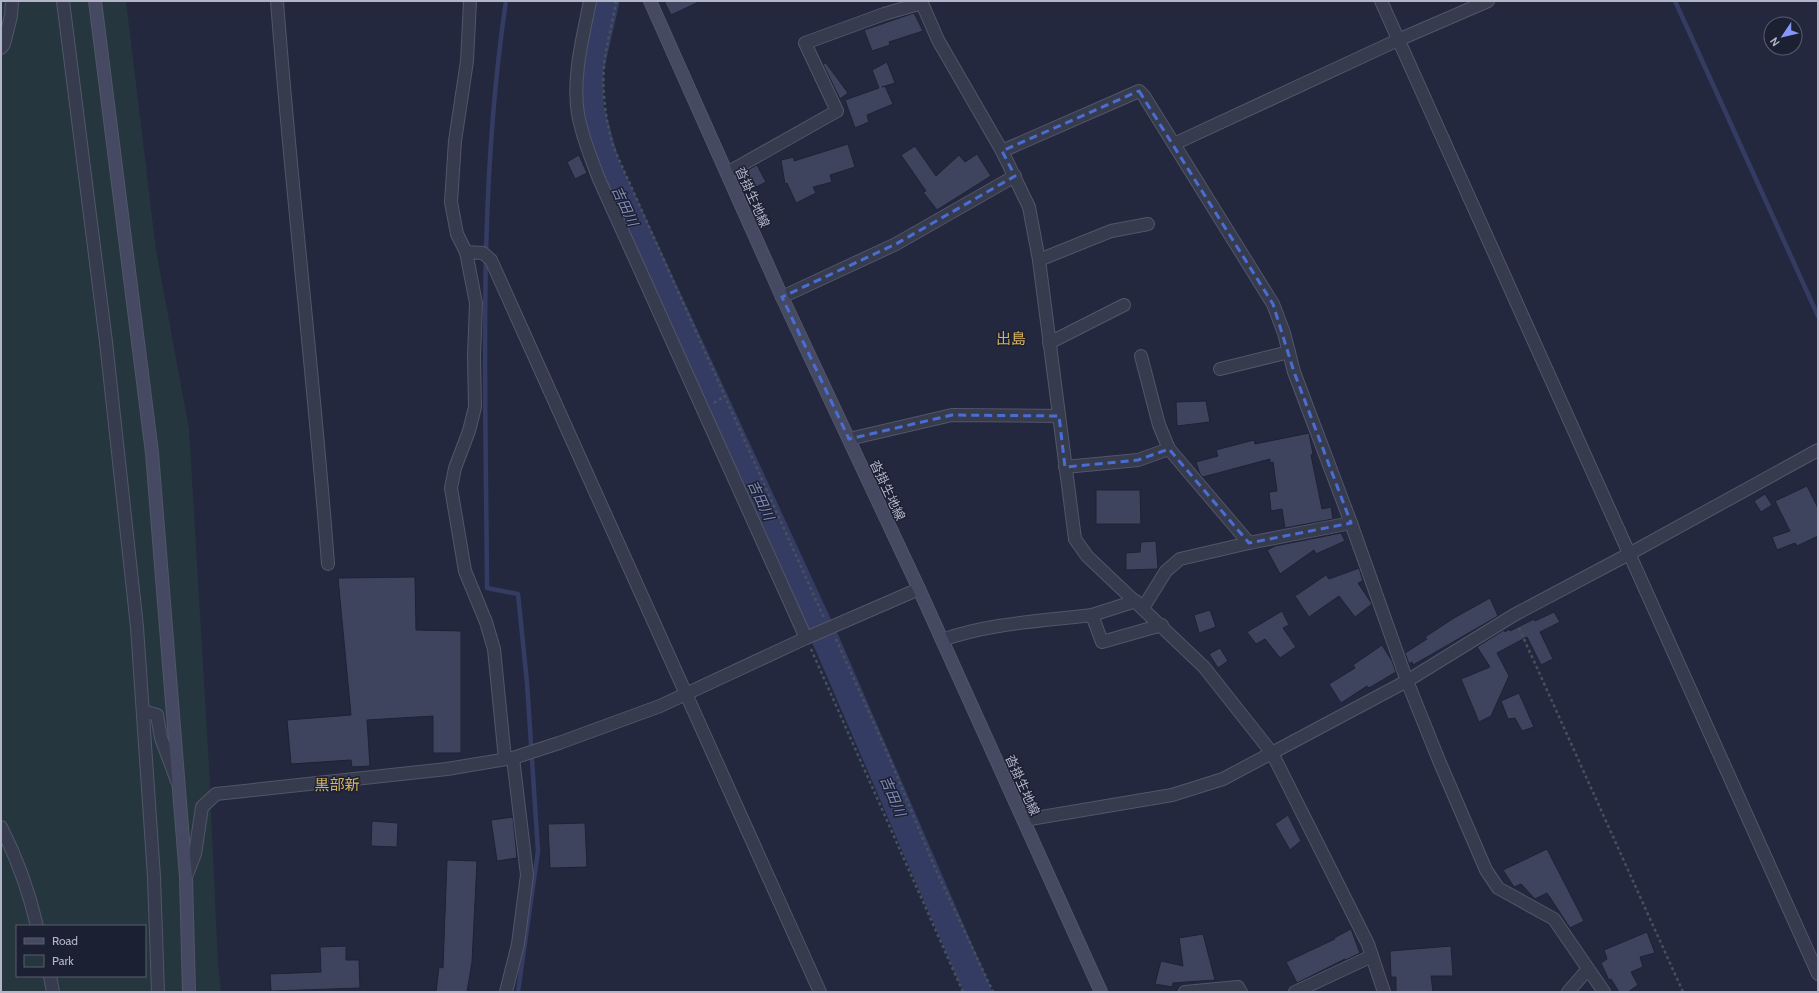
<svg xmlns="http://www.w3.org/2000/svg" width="1819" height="993" font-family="Cabin,'Noto Sans JP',sans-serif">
<rect width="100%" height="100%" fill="#23283e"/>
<path fill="#25363f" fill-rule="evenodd" d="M1,1H126L156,250L189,429L209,766L218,966L221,992H1ZM17,926H145V976H17Z"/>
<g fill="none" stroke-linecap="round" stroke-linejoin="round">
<g stroke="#353c63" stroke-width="4.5">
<path d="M506,1C477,195 486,393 487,588L518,594L527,683L538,851L518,992"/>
<path d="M1675,1L1818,316"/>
</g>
<path stroke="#353c63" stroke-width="27" d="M606,1L590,70V107L606,164L828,645L978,992"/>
</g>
<g fill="#3f445e" stroke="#1e2235">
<path d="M664,1H701L671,15Z"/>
<path d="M914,13L923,31L889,42L890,45L872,51L864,30Z"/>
<path d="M887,62L895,83L882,87L885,86L893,104L867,115L869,122L855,128L845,100L879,88L872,70Z"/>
<path d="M826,63L848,93L840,99L823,64Z"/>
<path d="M848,144L855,167L830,175L832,182L813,187L816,193L796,203L787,183L785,184L781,160L794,157V161Z"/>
<path d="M915,146L936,176L959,155L965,162L977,154L991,176L937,210L923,192L926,191L901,155Z"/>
<path d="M579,155L587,173L575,179L567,162Z"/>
<path d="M757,165L766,182L750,190L742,173Z"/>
<path d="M1206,401L1210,422L1177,426L1176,402Z"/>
<path d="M1309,433L1313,454L1311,455L1322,509L1331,507L1333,519L1285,528L1282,509L1271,511L1269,492L1277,491L1273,462L1270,463V459L1203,477L1200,474L1196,462L1218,456L1216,450L1254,440L1255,444Z"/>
<path d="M1807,486L1818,508V536L1797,546L1795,543L1777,550L1772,537L1790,531L1775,501Z"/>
<path d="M1096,490H1140L1141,524H1096Z"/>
<path d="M1765,494L1772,505L1761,512L1754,501Z"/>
<path d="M1341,533L1345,541L1316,554L1314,550L1280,574L1267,550L1275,546Z"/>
<path d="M1156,541L1158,569L1126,570V553L1140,552L1141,542Z"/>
<path d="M1359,568L1363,581L1358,583L1372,604L1355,617L1339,596L1309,617L1295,596L1326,575L1329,579Z"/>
<path d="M415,577L416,630L461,631V753H433V716L367,720L370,766L352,767L351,760L291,764L287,720L351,715L338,578Z"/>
<path d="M1490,598L1498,616L1434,653L1413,665L1412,662L1409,664L1405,653L1427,639L1425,637L1454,618Z"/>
<path d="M1210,610L1216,627L1199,633L1194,615Z"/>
<path d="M1282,611L1289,625L1283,628L1296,647L1280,658L1265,639L1256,644L1247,632Z"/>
<path d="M1554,612L1560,622L1540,632L1553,659L1541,665L1527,637L1497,653L1509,676L1491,716L1479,722L1461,679L1490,667L1477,647L1504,630L1505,632L1509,629L1510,631L1534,619L1535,621Z"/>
<path d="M1382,645L1392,661L1396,672L1369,688L1367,686L1341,703L1329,684L1355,668L1353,665Z"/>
<path d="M1220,648L1228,661L1218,668L1209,654Z"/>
<path d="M1519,693L1534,727L1522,731L1515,718L1508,719L1501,701Z"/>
<path d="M1288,815L1301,841L1290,850L1275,824Z"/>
<path d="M513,817L517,858L497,861L491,820Z"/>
<path d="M372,821L398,823L397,847L371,846Z"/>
<path d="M585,823L587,867L550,868L548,824Z"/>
<path d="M1547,849L1584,921L1570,928L1547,893L1535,899L1521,884L1514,887L1503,870Z"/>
<path d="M447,860L477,861L472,962L467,992H436L439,967L443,968Z"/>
<path d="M1351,929L1360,953L1346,960L1345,959L1297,983L1286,962L1335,939L1334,938Z"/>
<path d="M1647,932L1655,953L1640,957L1643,967L1631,972L1638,985L1628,992H1619L1611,979L1609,980L1601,963L1607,959L1604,950Z"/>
<path d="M1203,934L1215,980L1173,983L1172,987L1155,984L1161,961L1183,966L1179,938Z"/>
<path d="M346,946V960H359L360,988L271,991L270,974L321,972L320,947Z"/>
<path d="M1451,946L1453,976H1431L1433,992H1396V977H1391L1390,951Z"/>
</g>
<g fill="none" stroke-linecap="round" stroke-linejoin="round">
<defs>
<g id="street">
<path d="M63,1L106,342L137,627L154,877L158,992"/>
<path d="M277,1C291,189 314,376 328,564"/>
<path d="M590,1C583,37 572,77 578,114C582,137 591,158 599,179L806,638"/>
<path d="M921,1L938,40L1002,151L1029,207L1039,260L1075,539L1087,556L1204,667L1272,753L1368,944L1384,992"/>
<path d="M1381,1L1818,974"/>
<path d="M1,48L4,44L11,16L12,1"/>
<path d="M1174,144L1398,40L1488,1"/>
<path d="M1002,151L1139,91L1144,96L1273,304L1284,333L1294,372L1351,523L1407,681L1440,763L1486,870L1498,888L1554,919L1604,992"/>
<path d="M727,173L837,111L805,43L884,14L922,3"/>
<path d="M466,252L457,234L451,202L455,141L467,61L470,1"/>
<path d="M1039,260L1111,231L1148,224"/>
<path d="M782,297L896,244L1015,176"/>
<path d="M1049,343L1124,305"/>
<path d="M1141,356L1159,425L1169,449"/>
<path d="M1220,369L1289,352"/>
<path d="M849,439L952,415L1059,416"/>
<path d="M1065,467L1138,460L1169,449L1249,543"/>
<path d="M1136,601L1092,615L1102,642L1162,625"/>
<path d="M1143,608L1166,571L1180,559L1249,543L1351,523"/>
<path d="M942,640C990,623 1042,621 1092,615"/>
<path d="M143,711L157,715L161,738L177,781"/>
<path d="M505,759L494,649L486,622L465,571L451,488L455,468L469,431L475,407L474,356L476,303L466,252L483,253L491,260L820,992"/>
<path d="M1024,820L1172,795L1223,779L1407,681L1514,615L1629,554L1818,450"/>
<path d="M1,827C17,858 29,892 37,926"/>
<path d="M186,877L195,854L202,807L216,794L447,769L513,758L559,743L660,706L806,638L919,589"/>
<path d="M50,976L53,992"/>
<path d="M506,992L518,944L527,875L513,758"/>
<path d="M1185,992L1238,987L1241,992"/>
<path d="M1295,992L1372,956"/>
<path d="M1568,992L1588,969"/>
</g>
<g id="secondary">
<path d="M95,1L152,453L186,877L189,992"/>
<path d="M650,1L782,297L919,589L1101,992"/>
</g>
</defs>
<use href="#street" stroke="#525669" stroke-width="14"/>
<use href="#secondary" stroke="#525669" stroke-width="14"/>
<g stroke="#43535c" stroke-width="2.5" stroke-dasharray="3 3" stroke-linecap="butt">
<path d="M616,1C613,22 605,48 604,67C602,94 606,121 613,146L824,618"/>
<path d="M714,403L725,396"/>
<path d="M1519,628L1683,992"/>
<path d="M836,639L889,757L935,868L993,992"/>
<path d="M811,649L963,992"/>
</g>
<use href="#street" stroke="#373b4e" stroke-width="12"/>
<use href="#secondary" stroke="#454961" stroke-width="12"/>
</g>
<path fill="none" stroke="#4a6dd4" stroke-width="3" stroke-dasharray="8 5" stroke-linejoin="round" d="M1139,91L1273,304L1294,372L1351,523L1249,543L1169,449L1138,460L1065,467L1059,416L952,415L849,439L782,297L896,244L1015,176L1002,151Z"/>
<g text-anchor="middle" stroke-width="3" stroke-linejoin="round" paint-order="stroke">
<g font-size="13" fill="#b3b6c9" stroke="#1c2033">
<text transform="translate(753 197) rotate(66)" y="5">沓掛生地線</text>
<text transform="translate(888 490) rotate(65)" y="5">沓掛生地線</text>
<text transform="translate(1023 785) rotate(66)" y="5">沓掛生地線</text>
</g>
<g font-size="14" font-style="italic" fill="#818bb6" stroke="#1c2033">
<text transform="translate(625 206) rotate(65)" y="5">吉田川</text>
<text transform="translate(761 500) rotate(65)" y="5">吉田川</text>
<text transform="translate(893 796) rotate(67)" y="5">吉田川</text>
</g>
<g font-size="15" fill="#d7b260" stroke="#1c2033">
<text x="1011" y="344">出島</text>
<text x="337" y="790">黒部新</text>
</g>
</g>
<rect width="1819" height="993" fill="none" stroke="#b3b6c9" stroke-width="4"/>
<rect x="16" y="925" width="130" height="52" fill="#1c2033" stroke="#585c6f"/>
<rect x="24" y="938" width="20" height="6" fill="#454961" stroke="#585c6f"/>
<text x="52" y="945" font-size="12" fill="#b3b6c9">Road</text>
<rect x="24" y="955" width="20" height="12" fill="#25363f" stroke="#585c6f"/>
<text x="52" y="965" font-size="12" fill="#b3b6c9">Park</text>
<g transform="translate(1783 36) rotate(235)"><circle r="19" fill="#1c2033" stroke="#585c6f"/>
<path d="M0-3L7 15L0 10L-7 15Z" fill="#8796fa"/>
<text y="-6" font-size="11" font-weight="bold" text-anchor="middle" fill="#b3b6c9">N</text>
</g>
</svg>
